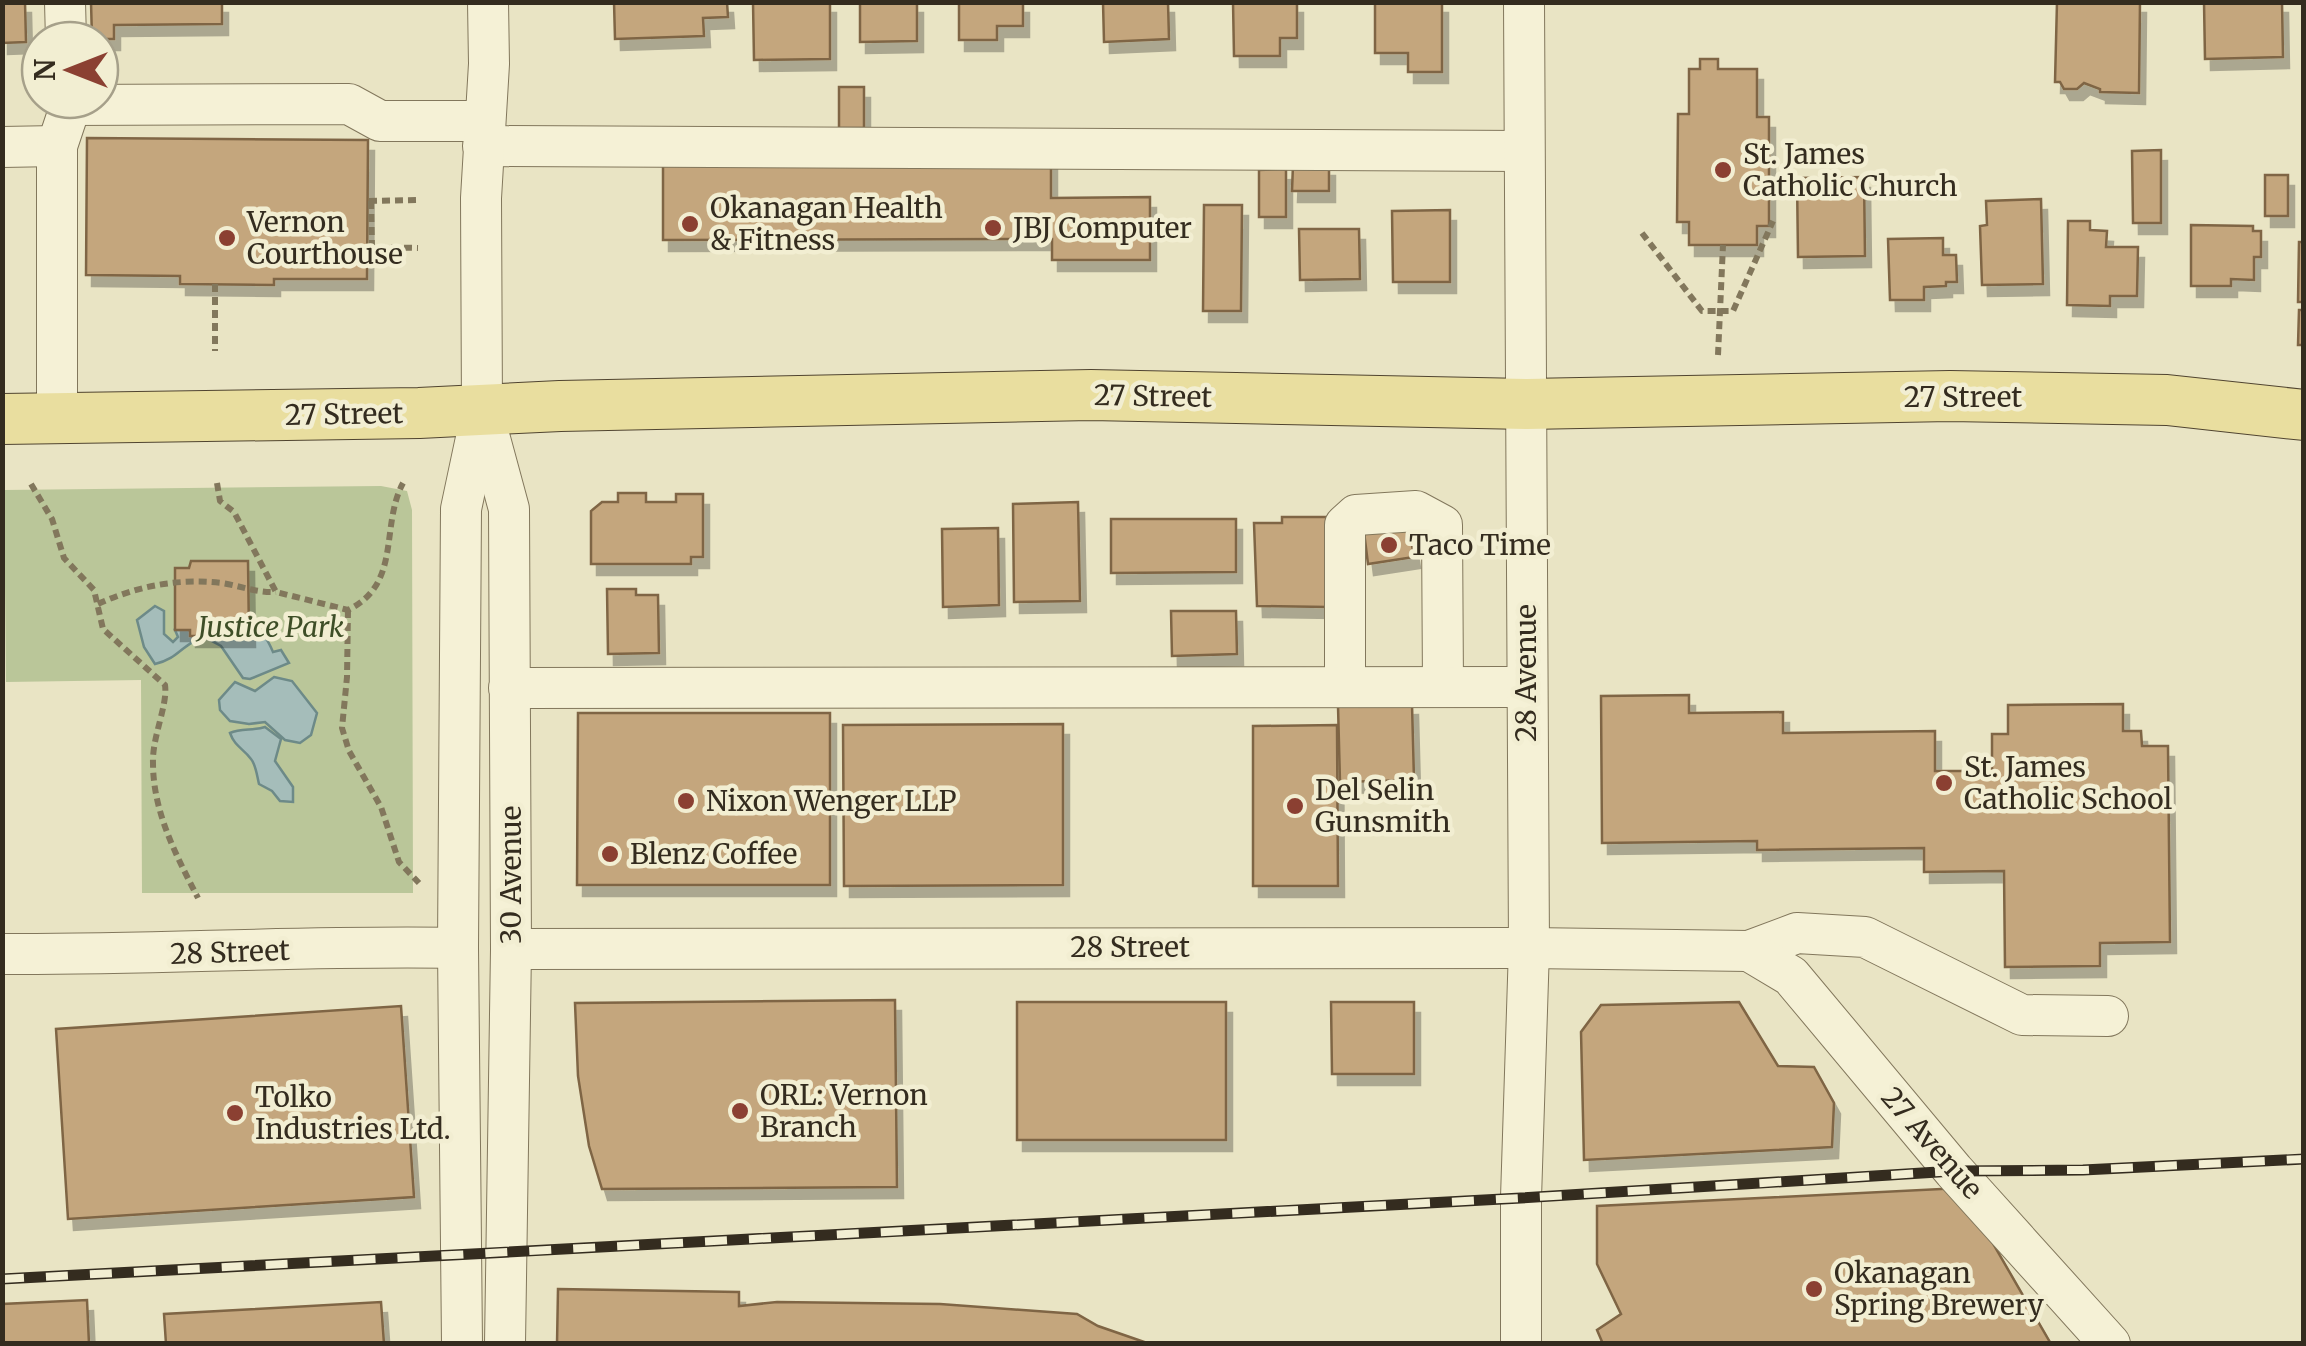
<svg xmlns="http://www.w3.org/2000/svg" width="2306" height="1346" font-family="Merriweather,serif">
<defs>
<filter id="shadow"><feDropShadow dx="6" dy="11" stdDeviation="0" flood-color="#0004"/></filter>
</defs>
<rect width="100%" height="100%" fill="#e9e4c4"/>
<path fill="#bac699" d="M381,486L407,491L412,510L413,893H142L141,680L6,682L4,490Z"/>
<g fill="#a5bdba" stroke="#6d8a88" stroke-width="2.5">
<path d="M155,606L164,611V634L173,642L178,637L175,630H190L191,636H249L250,631C264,632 268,640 273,652L281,650L289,663L250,679L243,678L221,646L206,638C183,641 181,658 155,664L144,647L137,620Z"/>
<path d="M274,677L292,681L317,713L311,735L300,743L285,740L265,722L249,724L230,721L220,710L219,700L235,682L255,691Z"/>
<path d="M265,727L281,739L275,761L293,787V802L280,801L272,791L259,784C257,776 256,765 251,759C243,748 235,747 230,733C241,728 253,731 265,727Z"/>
</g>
<g fill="#c4a67d" stroke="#7f6544" stroke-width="2.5" filter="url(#shadow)">
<path d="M2,2H25L26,42L2,43Z"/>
<path d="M91,2H222V24L114,25V39H92Z"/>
<path d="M614,2H727L728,17L703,18L704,36L615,39Z"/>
<path d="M753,2H830V59L754,60Z"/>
<path d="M860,2H917V41L860,42Z"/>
<path d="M959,2H1023V26H997V40H959Z"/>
<path d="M1103,2H1168L1169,39L1104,42Z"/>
<path d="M1233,2H1297V38H1280V56H1234Z"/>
<path d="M1375,2H1442V72H1408V53H1375Z"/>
<path d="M2057,2H2140L2139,93L2100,92V89L2084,83L2077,89H2064L2060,82H2055Z"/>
<path d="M2204,2H2282L2283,57L2205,59Z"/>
<path d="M1700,59H1718V69H1757V117H1769V226H1757V245H1689V222H1677L1678,114H1689V69H1700Z"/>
<rect x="839" y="87" width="25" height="41"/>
<path d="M87,138L368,140L367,279H274V285L180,284V276L86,275Z"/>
<path d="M2161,150V223H2133L2132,151Z"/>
<path d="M1051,158V198L1150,197V260H1052V239L663,240V159Z"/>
<path d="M1293,165H1329V191H1292Z"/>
<path d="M1286,169V217H1259V170Z"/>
<rect x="2265" y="175" width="23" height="41"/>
<path d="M1864,177L1865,256L1798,257L1797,178Z"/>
<path d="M2041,199L2043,284L1982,285L1980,226L1987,225L1986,201Z"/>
<path d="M1204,205H1242L1241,311H1203Z"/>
<path d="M1450,210V282H1393L1392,211Z"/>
<path d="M2068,221H2090V230L2107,231L2106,247H2138L2137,296H2110V306L2067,305Z"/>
<path d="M2191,225L2253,226V231H2261V257H2254V280L2231,279V286H2191Z"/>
<path d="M1299,229H1359L1360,279L1300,280Z"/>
<path d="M1943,238V255H1956L1957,282H1946V286L1924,287V300H1890L1888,239Z"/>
<path d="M2299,242H2304V302H2298Z"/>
<path d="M2299,310H2304V345H2298Z"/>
<path d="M618,493H646V502H676V494H703V557H691V564H591V511L602,502H618Z"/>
<path d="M1078,502L1080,601L1014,602L1013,504Z"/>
<path d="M1282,517H1328V607L1257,606L1254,523H1282Z"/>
<path d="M1111,519H1236V572L1111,573Z"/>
<path d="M1409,526L1414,557L1368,564L1364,532Z"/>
<path d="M998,528L999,605L943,607L942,529Z"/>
<path d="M191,561H248L249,636H190V630H175V568H189Z"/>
<path d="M607,589H636V595H658L659,653L608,654Z"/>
<path d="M1171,611H1236L1237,654L1172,656Z"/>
<path d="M1689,695V713L1783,712V733L1935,731V771H1992V734H2008V705L2123,704V731H2141L2142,746H2168L2170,942L2100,943V966L2005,967L2004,871L1924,872V848L1757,850V841L1602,843L1601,696Z"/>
<path d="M1412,704L1414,780L1340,782L1338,706Z"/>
<path d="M578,713H830V885H577Z"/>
<path d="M1063,724V885L844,886L843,725Z"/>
<path d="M1337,725L1338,886H1253V726Z"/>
<path d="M895,1000L897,1187L602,1189L589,1146L578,1076L575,1003Z"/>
<rect x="1017" y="1002" width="209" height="138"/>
<path d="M1331,1002H1414V1074H1332Z"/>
<path d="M1739,1002L1778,1066L1814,1067L1834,1103L1832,1147L1584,1160L1581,1032L1601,1005Z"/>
<path d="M401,1006L414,1197L68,1219L56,1029Z"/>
<path d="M1961,1188L2051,1344H1603L1597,1330L1621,1314L1597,1264V1206Z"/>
<path d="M558,1289L739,1292V1306L777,1302L940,1304L1077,1314L1098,1326L1150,1344H557Z"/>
<path d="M87,1300L89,1344H2V1304Z"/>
<path d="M381,1302L384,1344H166L164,1314Z"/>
</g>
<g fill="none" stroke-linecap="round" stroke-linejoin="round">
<defs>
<g id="minor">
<path d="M65,2L66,40"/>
<path d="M67,105L349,104L380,121H485"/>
<path d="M483,146L1524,151"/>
<path d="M2,147L57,146"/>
<path d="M483,413L509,509L511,949L505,1344"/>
<path d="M57,417V146L67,116V100"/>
<path d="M1345,687V525L1356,515L1416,511L1442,525L1443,687"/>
<path d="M509,688L1526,687"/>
<path d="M511,949L1529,948L1749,951L1797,933L1865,937L2022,1015L2108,1016"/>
<path d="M1749,951L1791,976L1954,1171L2110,1344"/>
<path d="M2,954C154,955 306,945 458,948"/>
<path d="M462,1344L458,948L461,509L482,410L481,198L489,64L488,2"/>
<path d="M1521,1344V1198L1529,948L1524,2"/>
</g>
<path id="major" d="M2,419L419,413L560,406L1091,395L1527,404L1950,396L2167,400L2304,415"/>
</defs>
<use href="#minor" stroke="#82775c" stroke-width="42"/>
<use href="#major" stroke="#504430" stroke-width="52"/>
<g stroke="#82775c" stroke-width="6" stroke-dasharray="8 5" stroke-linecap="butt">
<path d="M369,201L418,200"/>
<path d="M371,201L372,247L418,248"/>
<path d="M1642,233L1702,311H1733L1773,221"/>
<path d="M215,284V351"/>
<path d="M1718,355L1723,245"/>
<path d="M217,483L220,501L234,512L276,592L348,610C402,584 380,526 403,483"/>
<path d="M31,484L52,519L64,558L94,590L103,629L165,685C168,705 152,737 153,763C153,812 176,855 198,898"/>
<path d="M98,604C137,586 179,578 222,583C241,586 257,593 276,592"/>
<path d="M348,610L347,677L342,728L349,751L381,807L399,862L419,883"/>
</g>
<use href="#minor" stroke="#f5f1d6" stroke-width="40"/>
<use href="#major" stroke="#e9de9f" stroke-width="50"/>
<defs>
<path id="rail" d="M2,1279L1521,1198L1954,1171L2083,1170L2304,1159"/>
</defs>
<use href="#rail" stroke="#342c1f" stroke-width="11"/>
<use href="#rail" stroke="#f2eed2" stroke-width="8" stroke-dasharray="22" stroke-linecap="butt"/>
</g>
<g fill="#8b4032" stroke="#f2eed2" stroke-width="4">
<circle cx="1723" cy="170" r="10"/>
<circle cx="690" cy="224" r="10"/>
<circle cx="993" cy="228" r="10"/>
<circle cx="227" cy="238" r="10"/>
<circle cx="1389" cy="545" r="10"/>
<circle cx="1944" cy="783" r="10"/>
<circle cx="686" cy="801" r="10"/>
<circle cx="1295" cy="806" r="10"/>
<circle cx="610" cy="854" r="10"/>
<circle cx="740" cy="1111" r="10"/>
<circle cx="235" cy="1113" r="10"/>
<circle cx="1814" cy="1289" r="10"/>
</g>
<g text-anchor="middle" stroke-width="9" stroke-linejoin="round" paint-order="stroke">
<g font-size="28" fill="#342c1f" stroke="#f2eed2" text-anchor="start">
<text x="1743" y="164">St. James<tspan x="1743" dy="32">Catholic Church</tspan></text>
<text x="710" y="218">Okanagan Health<tspan x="710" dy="32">&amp; Fitness</tspan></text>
<text x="247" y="232">Vernon<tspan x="247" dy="32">Courthouse</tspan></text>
<text x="1013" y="238">JBJ Computer</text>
<text x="1409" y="555">Taco Time</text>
<text x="1964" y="777">St. James<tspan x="1964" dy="32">Catholic School</tspan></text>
<text x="1315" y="800">Del Selin<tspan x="1315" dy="32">Gunsmith</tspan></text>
<text x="706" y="811">Nixon Wenger LLP</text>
<text x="630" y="864">Blenz Coffee</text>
<text x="760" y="1105">ORL: Vernon<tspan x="760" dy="32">Branch</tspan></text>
<text x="255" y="1107">Tolko<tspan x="255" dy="32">Industries Ltd.</tspan></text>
<text x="1834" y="1283">Okanagan<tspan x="1834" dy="32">Spring Brewery</tspan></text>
</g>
<g font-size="28" fill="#342c1f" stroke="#f2eed2">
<text transform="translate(1153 396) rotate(1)" y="10">27 Street</text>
<text x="1963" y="407">27 Street</text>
<text transform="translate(344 414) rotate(-1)" y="10">27 Street</text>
<text transform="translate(1526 673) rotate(-90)" y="10">28 Avenue</text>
<text transform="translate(511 875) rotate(-90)" y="10">30 Avenue</text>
<text x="1130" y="957">28 Street</text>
<text transform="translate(230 952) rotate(-2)" y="10">28 Street</text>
<text transform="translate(1932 1143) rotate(49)" y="10">27 Avenue</text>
</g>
<g font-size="28" font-style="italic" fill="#3e4e27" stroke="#f2eed2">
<text x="271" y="637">Justice Park</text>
</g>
</g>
<rect width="2306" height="1346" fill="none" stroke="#342c1f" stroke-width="10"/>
<g transform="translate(70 70) rotate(270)"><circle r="48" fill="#f2eed2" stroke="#a6a08a" stroke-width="2.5"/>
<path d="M0-8L18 38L0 25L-18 38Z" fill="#8b4032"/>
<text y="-15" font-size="28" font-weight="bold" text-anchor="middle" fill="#342c1f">N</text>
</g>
</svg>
